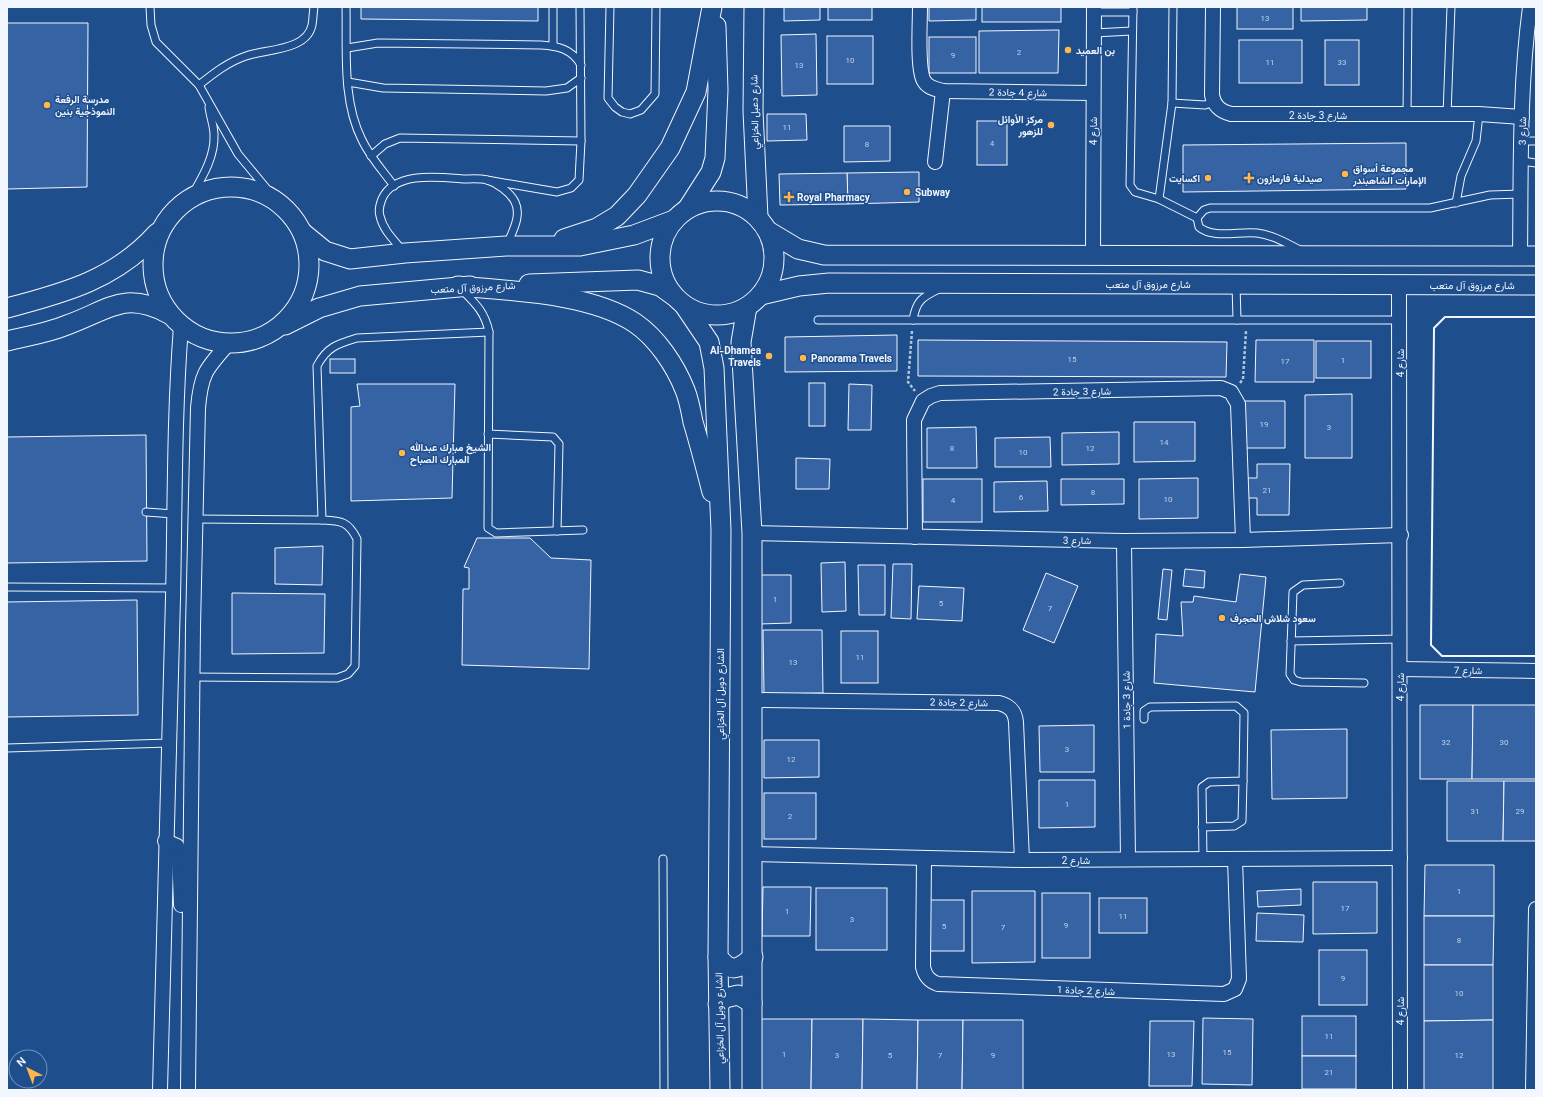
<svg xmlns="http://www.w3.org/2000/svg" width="1543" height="1097" font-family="Georgia,Vazirmatn,serif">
<rect width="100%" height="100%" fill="#1f4e8c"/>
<g fill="#3563a3" stroke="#f2f6ff">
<path d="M361,7H538V21L361,19Z"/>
<path d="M784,7H820V20L784,21Z"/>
<rect x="828" y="7" width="44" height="13"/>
<path d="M929,7H976V20L929,21Z"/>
<rect x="982" y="7" width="79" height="15"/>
<rect x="1237" y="7" width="56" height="22"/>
<path d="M1301,7H1367V20L1301,21Z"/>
<path d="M7,23H88L87,187L7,189Z"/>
<path d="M1059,30L1058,73H979V31Z"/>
<path d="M816,34L817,95L782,96L781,35Z"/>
<rect x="827" y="36" width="46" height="48"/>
<rect x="929" y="37" width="47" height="36"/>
<rect x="1239" y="40" width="63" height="43"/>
<rect x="1325" y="40" width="34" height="45"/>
<path d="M767,114H806L807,140L767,141Z"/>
<rect x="977" y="121" width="30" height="44"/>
<path d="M844,126H890V161L844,162Z"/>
<path d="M1406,143V189L1183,192V145Z"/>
<path d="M919,172V202L848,204L847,173Z"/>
<path d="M847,173L848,204L780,205L779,174Z"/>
<path d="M897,335V371L785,372V337Z"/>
<path d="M918,340L1227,342L1226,377L918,376Z"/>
<path d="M1256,340H1314V382H1255Z"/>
<rect x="1316" y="341" width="55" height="37"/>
<rect x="330" y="359" width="25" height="14"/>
<rect x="809" y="383" width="16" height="43"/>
<path d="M357,384H455L452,498L351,501V407L360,406Z"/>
<path d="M849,384L872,385L871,430H848Z"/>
<path d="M1352,394V458H1305V395Z"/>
<path d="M1244,401H1285V448H1243Z"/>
<path d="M1134,422H1195V461L1134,462Z"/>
<path d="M976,427L977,468H927V428Z"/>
<path d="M1119,432V464L1062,465V433Z"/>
<path d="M146,435L147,561L7,563V437Z"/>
<path d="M1050,437L1051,467H995V438Z"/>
<path d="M796,458L830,459L829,489H796Z"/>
<path d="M1257,464H1290L1289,515H1257V498H1245V478H1257Z"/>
<path d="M1198,478V518L1139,519V479Z"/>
<rect x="923" y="479" width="59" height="43"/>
<path d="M1061,479H1124V504L1061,505Z"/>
<path d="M1047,481L1048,511L994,512V482Z"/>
<path d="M477,538H530L551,558L591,560L589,669L462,665L463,589H469V568L464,567Z"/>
<path d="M323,546L322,585L275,584V548Z"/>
<path d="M845,562L846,611L822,612L821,563Z"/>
<path d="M893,564H912L911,619L891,618Z"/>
<path d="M858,565H885V615H859Z"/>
<path d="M1163,569L1172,570L1167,620L1158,619Z"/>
<path d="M1185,569L1205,571L1204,588L1183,586Z"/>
<path d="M1046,573L1078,586L1054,643L1023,630Z"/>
<path d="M1240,574L1266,577L1255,692L1154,683L1156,634L1183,636L1181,602H1193L1194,596L1236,602Z"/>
<path d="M759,575H791V623L759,624Z"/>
<path d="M919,586L964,588L962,621L917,619Z"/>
<path d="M232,593L325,594L324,653L232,654Z"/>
<path d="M137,600L138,715L7,717V602Z"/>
<path d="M763,630H822L823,693L764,694Z"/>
<rect x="841" y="631" width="37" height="52"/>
<path d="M1420,705H1473L1472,779H1420Z"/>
<path d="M1473,705H1536V779H1472Z"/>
<path d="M1094,725V772H1040L1039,726Z"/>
<path d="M1347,729V798L1272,799L1271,730Z"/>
<path d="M764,740H819V777L764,778Z"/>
<path d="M1039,780H1095V827L1039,828Z"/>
<path d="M1447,781H1504L1503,841H1447Z"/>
<path d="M1504,781H1536V841H1503Z"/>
<rect x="764" y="793" width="52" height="46"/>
<path d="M1425,865H1494V916H1424Z"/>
<path d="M1313,882H1377V933L1313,934Z"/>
<path d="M763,887H811L810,936H762Z"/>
<rect x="816" y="888" width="71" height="62"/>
<path d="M1301,889V905L1258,907L1257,891Z"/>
<path d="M972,891H1035V962L972,963Z"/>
<rect x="1042" y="893" width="48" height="65"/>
<rect x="1099" y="898" width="48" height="35"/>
<rect x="924" y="900" width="40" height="51"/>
<path d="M1257,913L1304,915L1303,942L1256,941Z"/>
<path d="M1424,916H1494L1493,965H1424Z"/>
<rect x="1319" y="950" width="48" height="55"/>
<path d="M1424,965H1493V1020L1424,1021Z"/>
<rect x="1302" y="1016" width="54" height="40"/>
<path d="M1203,1018L1253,1019L1252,1085L1202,1084Z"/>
<path d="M756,1019H812L811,1090H756Z"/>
<path d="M812,1019H863L862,1090H811Z"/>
<path d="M863,1019L918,1020L917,1090H862Z"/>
<path d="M918,1020H963L962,1090H917Z"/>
<path d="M963,1020H1023V1090H962Z"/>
<path d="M1493,1020V1090H1424V1021Z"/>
<path d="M1150,1021H1194L1192,1086H1149Z"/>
<rect x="1302" y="1056" width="54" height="33"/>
</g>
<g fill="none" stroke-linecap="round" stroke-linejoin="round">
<defs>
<g id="lane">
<path d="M150,7L151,25L156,42L199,85L238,154L276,200"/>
<path d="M346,7C347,50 342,101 362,140C370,157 383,171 394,186"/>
<path d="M610,7L608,98L615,107L622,112L630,114L641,110L655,94L656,7"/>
<path d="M1133,7L1130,185L1135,192L1159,199L1197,218"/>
<path d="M1094,12H1133"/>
<path d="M1094,33L1132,31"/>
<path d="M553,45V7"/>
<path d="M347,48L378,43L541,45C558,46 572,49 581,65"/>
<path d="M348,82L383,88L546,91L567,88L581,78"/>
<path d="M199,85C214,73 228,62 246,56C265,49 307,51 312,25C313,20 313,13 314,7"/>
<path d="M1172,103L1205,105L1214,102"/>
<path d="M1407,115L1408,7"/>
<path d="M1447,115L1451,7"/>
<path d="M1521,141H1536"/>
<path d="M371,156L385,144L400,138L581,141"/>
<path d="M1521,161L1536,163"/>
<path d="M487,180L557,192L571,188L579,180L581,141L580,7"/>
<path d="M190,199C201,179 215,158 214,135C214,126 210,116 209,107"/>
<path d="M1159,199L1172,103L1173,7"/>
<path d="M1456,203L1461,176L1476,141L1479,114"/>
<path d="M1300,250C1286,243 1273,235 1257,233C1239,231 1213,239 1199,227L1197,218L1204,210L1210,208H1430L1490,195L1521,194"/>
<path d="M403,251C394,240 383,230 380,216C378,210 380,204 382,199C394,171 439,177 463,179C470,179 479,178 487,180C497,183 510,192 515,202C522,216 512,232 507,245"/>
<path d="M1236,284L1237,320"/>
<path d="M461,289C475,303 485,312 489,332L488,528L496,533L583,530"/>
<path d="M818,320H1400"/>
<path d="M913,320C916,301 922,297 939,289"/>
<path d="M488,434L553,437L559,444L557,531"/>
<path d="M146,512L174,514"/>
<path d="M195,519L322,520L317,366C327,347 337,344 357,338L489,332"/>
<path d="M1340,583L1303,585L1293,592L1290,674L1294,680L1301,682L1364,683"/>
<path d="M7,587L173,588"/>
<path d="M1291,641L1400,639"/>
<path d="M192,677L337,678L348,674L355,666L357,539C348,521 341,521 322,520"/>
<path d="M1144,719V711L1150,707L1236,706L1244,713L1243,781L1209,782L1202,787L1203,859"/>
<path d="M7,748L169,743"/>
<path d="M1202,827L1234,826L1242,821L1243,781"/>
<path d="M663,859L664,1090"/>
</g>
<g id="street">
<path d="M920,7C920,24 917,69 924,81C928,88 936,89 943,91L1093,93"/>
<path d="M1213,7L1212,95C1214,106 1220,111 1231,114H1479L1522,117"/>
<path d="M935,162L943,91"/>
<path d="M1093,255L1094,7"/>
<path d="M1520,256C1521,173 1519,89 1530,7"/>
<path d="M1399,284L1400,1090"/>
<path d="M752,533L1124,541L1243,540L1401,535"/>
<path d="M915,537L914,420L923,401L931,396L940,393L1221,388L1231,392L1238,404L1243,540"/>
<path d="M1124,541L1128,859"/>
<path d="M1400,669L1536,671"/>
<path d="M752,700L999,703C1010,706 1015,711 1016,722L1022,860"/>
<path d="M165,841L177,846L179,851L181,905"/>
<path d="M753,854L1022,860L1400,858"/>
<path d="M924,859L923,967C925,976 929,981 938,984L1224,994L1235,989L1239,979L1235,859"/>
<path d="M160,1090C163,926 168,762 173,598C175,508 174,417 181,326"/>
<path d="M188,1090L193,627L198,408C201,373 206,369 229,343"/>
<path d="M1533,1090L1536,909"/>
</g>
<g id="secondary">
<path d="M754,7L753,111L758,217"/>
<circle cx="231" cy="265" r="78"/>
<circle cx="717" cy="258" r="57"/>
<path d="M688,208L711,172L715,158L718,90L716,26"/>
<path d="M768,231L798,249L824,255L1536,256"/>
<path d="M303,233L325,251L350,259L405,253L506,246H580L634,235L674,220"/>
<path d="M564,239L597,228L617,216L637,195L670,148L696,92L712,7"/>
<path d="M529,284L638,280L660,286L674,296"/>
<path d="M458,286C511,291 590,293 635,323C657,338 675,365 685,390C689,400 691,411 693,422C700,445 706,469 712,492"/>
<path d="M761,295L799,286L829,283L1536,285"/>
<path d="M684,305L709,342L714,368L721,530L718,957L720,1090"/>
<path d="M747,307L741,342L752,533V1090"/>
<path d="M7,308C65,293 116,279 157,233"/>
<path d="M285,325L319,308L360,296L470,286"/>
<path d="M7,341C27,336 48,333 67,325C109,310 124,290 169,314"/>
<path d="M718,957C731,973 738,970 753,957"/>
<path d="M718,1004L725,998L738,995L752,1003"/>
</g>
</defs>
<use href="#lane" stroke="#f2f6ff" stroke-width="9"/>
<use href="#street" stroke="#f2f6ff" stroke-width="16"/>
<use href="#secondary" stroke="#f2f6ff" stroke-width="21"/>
<g stroke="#b3c4dc" stroke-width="2.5" stroke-dasharray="3 2" stroke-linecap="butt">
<path d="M912,331L908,382L915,391"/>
<path d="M1240,383L1243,379L1246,331"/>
</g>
<use href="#lane" stroke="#1f4e8c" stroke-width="7"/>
<use href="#street" stroke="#1f4e8c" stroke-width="14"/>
<use href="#secondary" stroke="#1f4e8c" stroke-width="19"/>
<path stroke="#f2f6ff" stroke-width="2" d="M1536,317H1445L1434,328L1431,645L1442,656H1536"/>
</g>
<g fill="#ffb74d" stroke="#1f4e8c" stroke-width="1.5">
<circle cx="1068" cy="50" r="4"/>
<circle cx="47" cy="105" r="4"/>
<circle cx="1051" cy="125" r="4"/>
<circle cx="1345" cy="174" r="4"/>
<circle cx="1208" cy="178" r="4"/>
<path d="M1247 172h4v4h4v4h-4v4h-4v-4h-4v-4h4z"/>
<circle cx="907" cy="192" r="4"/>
<path d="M787 191h4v4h4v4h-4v4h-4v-4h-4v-4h4z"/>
<circle cx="769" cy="356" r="4"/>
<circle cx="803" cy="358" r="4"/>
<circle cx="402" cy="453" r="4"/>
<circle cx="1222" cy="618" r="4"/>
</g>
<g text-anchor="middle" stroke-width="3" stroke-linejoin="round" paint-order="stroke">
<g font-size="8" fill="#c3d1e8">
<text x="1265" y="21">13</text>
<text x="1019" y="55">2</text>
<text x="953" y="58">9</text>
<text x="850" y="63">10</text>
<text x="1270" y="65">11</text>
<text x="1342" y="65">33</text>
<text x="799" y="68">13</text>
<text x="787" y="130">11</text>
<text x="992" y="146">4</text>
<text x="867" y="147">8</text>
<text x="1072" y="362">15</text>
<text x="1343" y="363">1</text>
<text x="1285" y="364">17</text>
<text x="1264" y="427">19</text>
<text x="1329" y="430">3</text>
<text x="1164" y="445">14</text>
<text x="952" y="451">8</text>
<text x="1090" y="451">12</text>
<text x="1023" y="455">10</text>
<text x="1267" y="493">21</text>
<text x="1093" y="495">8</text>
<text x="1021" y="500">6</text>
<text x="1168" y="502">10</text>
<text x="953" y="503">4</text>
<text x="775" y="602">1</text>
<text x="941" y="606">5</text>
<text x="1050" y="611">7</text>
<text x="860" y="660">11</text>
<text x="793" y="665">13</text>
<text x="1446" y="745">32</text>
<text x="1504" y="745">30</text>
<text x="1067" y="752">3</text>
<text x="791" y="762">12</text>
<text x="1067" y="807">1</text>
<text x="1475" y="814">31</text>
<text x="1520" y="814">29</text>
<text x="790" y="819">2</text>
<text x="1459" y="894">1</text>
<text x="1345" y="911">17</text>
<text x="787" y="914">1</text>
<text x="1123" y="919">11</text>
<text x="852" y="922">3</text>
<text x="1066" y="928">9</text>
<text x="944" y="929">5</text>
<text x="1003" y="930">7</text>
<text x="1459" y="943">8</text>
<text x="1343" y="981">9</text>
<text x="1459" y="996">10</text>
<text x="1329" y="1039">11</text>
<text x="1227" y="1055">15</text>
<text x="784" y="1057">1</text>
<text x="1171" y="1057">13</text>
<text x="837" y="1058">3</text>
<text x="890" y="1058">5</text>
<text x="940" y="1058">7</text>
<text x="993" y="1058">9</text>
<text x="1459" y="1058">12</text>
<text x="1329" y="1075">21</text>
</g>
<g font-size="10" font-weight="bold" fill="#f2f6ff" stroke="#1f4e8c" text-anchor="start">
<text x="1076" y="54">بن العميد</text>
<text x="55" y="103">مدرسة الرفعة<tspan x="55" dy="12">النموذجية بنين</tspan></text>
<text x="1043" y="123" text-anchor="end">مركز الأوائل<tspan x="1043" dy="12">للزهور</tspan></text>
<text x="1353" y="172">مجموعة أسواق<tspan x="1353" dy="12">الإمارات الشاهبندر</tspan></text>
<text x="1200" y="182" text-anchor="end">اكسايت</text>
<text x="1257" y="182">صيدلية فارمازون</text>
<text x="915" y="196">Subway</text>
<text x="797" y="201">Royal Pharmacy</text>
<text x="761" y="354" text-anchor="end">Al-Dhamea<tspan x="761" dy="12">Travels</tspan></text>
<text x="811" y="362">Panorama Travels</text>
<text x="410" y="451">الشيخ مبارك عبدالله<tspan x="410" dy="12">المبارك الصباح</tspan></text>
<text x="1230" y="622">سعود شلاش الحجرف</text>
</g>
<g font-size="10" fill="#f2f6ff" stroke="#1f4e8c">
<text transform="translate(1018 92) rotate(1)" y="4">شارع 4 جادة 2</text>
<text transform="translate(754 112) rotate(-91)" y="4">شارع دعبل الخزاعي</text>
<text x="1318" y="119">شارع 3 جادة 2</text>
<text transform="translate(1093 131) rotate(-90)" y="4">شارع 4</text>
<text transform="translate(1522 131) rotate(-89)" y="4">شارع 3</text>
<text x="1148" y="288">شارع مرزوق آل متعب</text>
<text x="1472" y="289">شارع مرزوق آل متعب</text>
<text transform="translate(473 287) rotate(-3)" y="4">شارع مرزوق آل متعب</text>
<text transform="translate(1400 363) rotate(-90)" y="4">شارع 4</text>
<text transform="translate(1082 391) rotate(-1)" y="4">شارع 3 جادة 2</text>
<text transform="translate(1077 540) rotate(1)" y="4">شارع 3</text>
<text transform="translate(1468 670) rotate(1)" y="4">شارع 7</text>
<text transform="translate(1400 687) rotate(-90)" y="4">شارع 4</text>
<text transform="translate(720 694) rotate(-90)" y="4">الشارع دوبل آل الخزاعي</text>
<text transform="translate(1126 700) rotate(-91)" y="4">شارع 3 جادة 1</text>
<text transform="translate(959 702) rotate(1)" y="4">شارع 2 جادة 2</text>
<text x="1076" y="864">شارع 2</text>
<text transform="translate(1086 990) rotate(2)" y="4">شارع 2 جادة 1</text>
<text transform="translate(1400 1011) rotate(-90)" y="4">شارع 4</text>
<text transform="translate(719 1018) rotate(-91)" y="4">الشارع دوبل آل الخزاعي</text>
</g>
</g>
<rect width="1543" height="1097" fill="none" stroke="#f2f6ff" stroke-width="16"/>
<g transform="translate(28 1069) rotate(318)"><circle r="19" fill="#1f4e8c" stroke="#7391ba"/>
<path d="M0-3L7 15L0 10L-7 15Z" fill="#ffb74d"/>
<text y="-6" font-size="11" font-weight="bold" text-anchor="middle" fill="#f2f6ff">N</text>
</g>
</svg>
